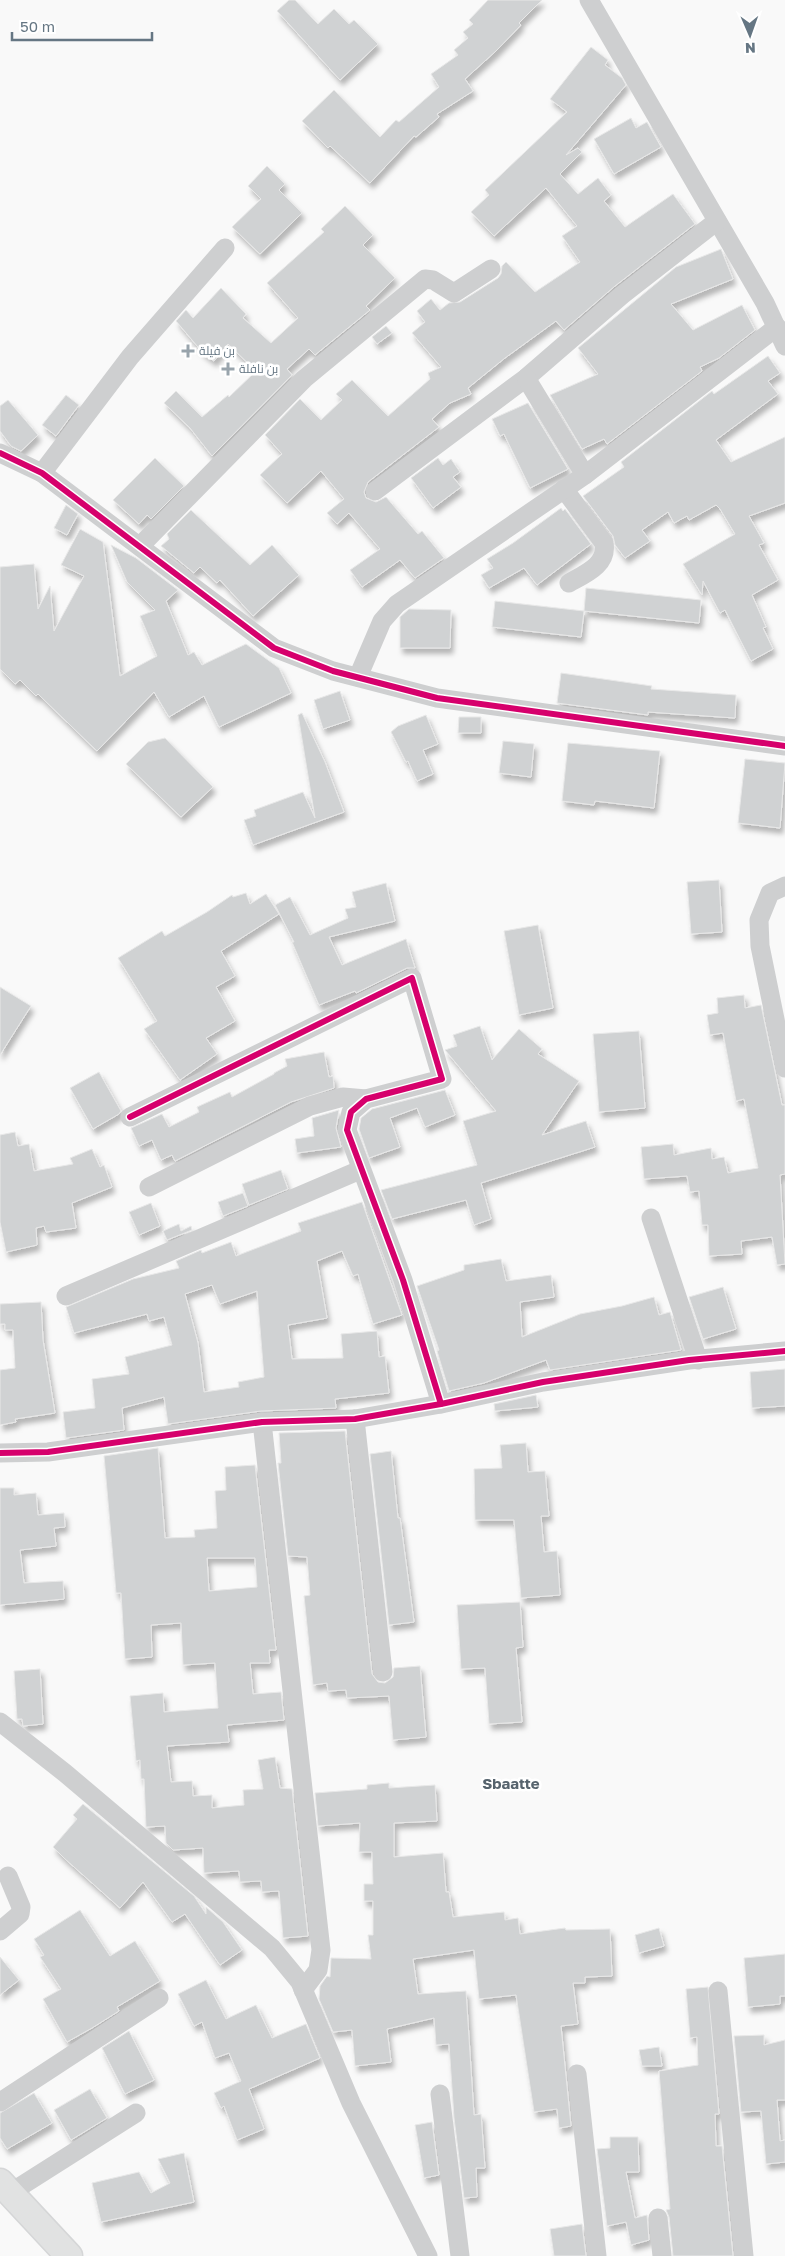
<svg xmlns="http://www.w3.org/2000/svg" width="785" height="2256" font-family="'Golos Text',Cairo,sans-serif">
<defs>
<filter id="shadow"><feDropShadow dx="3" dy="5.5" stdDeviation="2.5" flood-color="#0004"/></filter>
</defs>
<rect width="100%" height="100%" fill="#f9f9f9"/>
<g fill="#d0d2d3" stroke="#e8e8e8" fill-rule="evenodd" filter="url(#shadow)">
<path d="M289,0H295L318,24L334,9L349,24L354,20L378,44L340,80L277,11Z"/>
<path d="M488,0H542L519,23L521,25L496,51L465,79L473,91L437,114L439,117L416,137L414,136L370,183L330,146L328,148L302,121L334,90L380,137L396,120L399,122L439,87L431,74L458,55L454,50L468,38L463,32L473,24L469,20Z"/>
<path d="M591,47L608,60L605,65L622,78L626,85L566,155L578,148L582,152L560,174L578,194L598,178L611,195L604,201L625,227L673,194L695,224L615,286L564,330L556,321L505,358L468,388L471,394L450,403L432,419L439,427L368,482L364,492L366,498L376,502L386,497L418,534L422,531L444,558L415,578L400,560L362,587L350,570L380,549L349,513L337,524L327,513L344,499L321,471L287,503L260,475L282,454L265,435L300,399L321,420L342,400L336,394L352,380L388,416L430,379L428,373L441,367L412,333L425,322L417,311L431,299L440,310L449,303L460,302L498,278L501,274L502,266L506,262L535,292L580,262L562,236L577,226L546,188L494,236L471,212L489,195L485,190L567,112L550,99Z"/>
<path d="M631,118L636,128L647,122L661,147L614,174L594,139Z"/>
<path d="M267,166L285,184L279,190L302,213L260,254L232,227L261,199L248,186Z"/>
<path d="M345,206L373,235L363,245L395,278L366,306L370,310L315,355L309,349L287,369L292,375L212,456L190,428L164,403L176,391L202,417L228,395L229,397L256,371L228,344L214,361L203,353L176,321L186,310L193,318L221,288L246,314L243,318L271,343L298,318L267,283L324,232L321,229Z"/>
<path d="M721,249L733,279L671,304L693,330L742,305L755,330L719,358L700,367L702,371L607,444L604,439L582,449L550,395L598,374L578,348L676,267Z"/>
<path d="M386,326L392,333L377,344L372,337Z"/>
<path d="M768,356L780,373L768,381L778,394L716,440L731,462L785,437V503L749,516L764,543L759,545L778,580L752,595L766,627L763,628L773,649L751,661L725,610L720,613L703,581L702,595L683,564L735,534L720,509L716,505L689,520L687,516L674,523L668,512L642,530L650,541L625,558L615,545L613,536L583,496L624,467L621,462L712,391L714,394Z"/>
<path d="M66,395L79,405L56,436L42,425Z"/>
<path d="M8,400L38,435L21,451L11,446L0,431V406Z"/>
<path d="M528,403L568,469L530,488L504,434L500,436L492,419Z"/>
<path d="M155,458L184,486L151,519L147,515L139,524L113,500Z"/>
<path d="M438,458L443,465L451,459L460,472L453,477L461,487L433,508L411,478Z"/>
<path d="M66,505L78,514L67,535L54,528Z"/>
<path d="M561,508L563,511L565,509L591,544L537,585L524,568L489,588L481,575L493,568L487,559L513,543Z"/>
<path d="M191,510L250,565L272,545L299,575L253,616L220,580L217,583L200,567L194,573L161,546L169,539L167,534Z"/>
<path d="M80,529L103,542L120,676L157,656L140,616L155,610L127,582L111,545L136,558L178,590L166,601L188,655L194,652L202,665L246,644L279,668L291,693L219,727L204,696L169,717L154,692L97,751L38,694L36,696L20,680L15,684L0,669V567L34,564L38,609L50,586L54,631L84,576L61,565Z"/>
<path d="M586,588L701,600L699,623L584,611Z"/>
<path d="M495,601L584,611L581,637L492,627Z"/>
<path d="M409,609L451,610L450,648H400V617Z"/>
<path d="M561,673L652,686L651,689L736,695L735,718L648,712V715L557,703Z"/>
<path d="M340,691L350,720L323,729L314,700Z"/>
<path d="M302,713L325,762L344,812L253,845L244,820L256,816L254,810L303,792L315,818L298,715Z"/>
<path d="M426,715L438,744L423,750L433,774L417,781L408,761L406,762L391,732L398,726Z"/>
<path d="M459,717H481V733H458Z"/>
<path d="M165,738L213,787L181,817L126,764L148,742Z"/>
<path d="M503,741L534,744L531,777L499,773Z"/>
<path d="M568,743L660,751L654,808L595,801L594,805L562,801Z"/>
<path d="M745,759L785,763L780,828L738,823Z"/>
<path d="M719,880L722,932L691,934L687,882Z"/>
<path d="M386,883L395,921L329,937L342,965L406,939L415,968H407L356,993L355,991L319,1005L292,942H294L275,905L290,897L310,935L348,918L345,909L356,907L352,892Z"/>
<path d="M246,893L250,904L266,894L279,914L221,951L235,976L216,987L235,1021L206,1038L217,1054L180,1080L144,1029L157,1021L118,958L162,931L165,936L207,912L232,895L233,897Z"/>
<path d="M538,925L553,1008L519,1015L504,931Z"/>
<path d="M0,987L31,1006L0,1055Z"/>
<path d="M744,995L745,1008L761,1005L782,1105H785V1174L780,1175L785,1264L777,1265L772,1237L741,1241L742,1254L709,1256L708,1225H702L699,1191L690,1192L687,1176L644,1179L641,1147L673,1144L674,1155L711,1148L712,1159L724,1157L728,1173L758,1168L744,1099L736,1101L723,1033L710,1035L707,1015L718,1013L717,998Z"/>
<path d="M480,1026L492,1060L519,1029L542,1049L538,1054L579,1081L542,1135L586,1121L595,1147L481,1183L491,1219L474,1225L466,1200L392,1219L381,1190L477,1165L463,1121L496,1111L445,1050L457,1046L453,1035Z"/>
<path d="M639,1031L645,1108L599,1112L593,1034Z"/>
<path d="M324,1052L329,1077L333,1076L334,1088L291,1102L175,1161L172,1155L161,1160L152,1140L139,1146L131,1128L162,1114L169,1127L199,1112L197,1107L230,1092L232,1097L274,1074V1073L287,1066L285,1059Z"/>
<path d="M99,1072L121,1111L119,1114L93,1129L70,1088Z"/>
<path d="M445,1090L455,1115L425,1127L417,1108L390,1118L400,1147L369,1158L359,1129L361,1118L372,1109Z"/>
<path d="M339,1110L336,1128L341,1147L297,1153L295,1139L314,1136L312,1118Z"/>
<path d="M15,1132L18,1146L29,1144L34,1171L73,1164L70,1158L92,1149L100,1167L104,1165L112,1187L72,1203L76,1228L46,1232L44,1226L36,1228L37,1245L6,1252L0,1222V1135Z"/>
<path d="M281,1170L288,1189L249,1205L242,1184Z"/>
<path d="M243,1193L248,1206L223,1216L218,1202Z"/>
<path d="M362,1202L402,1315L373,1324L358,1274L353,1276L342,1251L317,1261L327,1318L288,1325L292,1359L343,1358L341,1334L377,1331L379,1357L385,1356L389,1393L335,1399L336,1408L261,1411L168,1424L164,1397L122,1408L124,1430L66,1438L63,1412L95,1408L92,1379L129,1374L125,1357L172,1345L164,1317L149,1321L147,1314L74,1333L66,1307L133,1279L179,1268L176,1261L201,1250L202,1253L231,1242L236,1256L301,1231L298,1223ZM212,1285L220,1304L257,1291L264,1377L238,1382L239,1387L204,1392L198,1343L185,1294Z"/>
<path d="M151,1203L160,1226L139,1235L129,1212Z"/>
<path d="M179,1224L181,1231L191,1226L192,1230L167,1240L163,1231Z"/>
<path d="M501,1259L506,1281L551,1275L554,1297L520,1302L522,1337L580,1314L622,1306L654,1297L659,1315L670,1312L681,1350L550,1370L546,1360L484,1383L449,1391L437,1351L439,1350L417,1286L464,1270V1265Z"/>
<path d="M723,1287L736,1329L703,1339L689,1297Z"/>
<path d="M41,1302L43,1340L55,1413L15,1419L16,1422L0,1425V1370L15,1368L13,1330H5V1324H0V1304Z"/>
<path d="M785,1369V1406L752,1408L750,1372Z"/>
<path d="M536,1395L538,1407L495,1411L494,1404Z"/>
<path d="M345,1431L372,1674L378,1682L385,1683L393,1677L394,1668L420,1666L426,1737L393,1740L389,1696L347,1698L346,1690L328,1691L327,1683L313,1685L304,1596L310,1595L307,1557L288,1556L278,1463H281L279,1433Z"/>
<path d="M526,1443L528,1472L545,1471L549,1516H541L544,1552L557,1551L560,1595L521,1598L514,1520H475L474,1469L502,1468L500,1445Z"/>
<path d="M158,1448L165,1538L195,1537L194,1530L217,1528L215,1491L226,1490L225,1467L255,1465L276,1650H269L270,1663H250L253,1694L281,1692L284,1720L227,1725L229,1742L167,1746L171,1782L192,1781L193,1796L212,1795V1808L244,1805L243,1790L263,1789L258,1760L275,1757L280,1788L292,1789L308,1936L283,1938L279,1891L262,1892L261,1881L240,1882L239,1871L204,1873L203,1848L173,1850L166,1843L165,1826L146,1827L144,1779H141L140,1760L136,1761L130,1696L163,1693L164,1712L218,1708L215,1663L183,1665L181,1623L151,1625L152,1657L125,1659L121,1593H116L104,1456ZM207,1558H255L257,1587L209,1591Z"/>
<path d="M391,1451L398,1518H400L414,1622L389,1625L370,1454Z"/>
<path d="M0,1488H14V1495L36,1493L38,1515L64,1513L65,1527L54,1528L56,1546L20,1550L24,1583L63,1581L64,1599L0,1605Z"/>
<path d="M520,1602L523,1647L516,1648L522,1722L489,1724L485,1668L461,1669L457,1605Z"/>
<path d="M40,1669L43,1724L23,1726L22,1719H17L14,1671Z"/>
<path d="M389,1783V1788L435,1785L437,1821L394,1823V1857L443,1853L446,1892H449L453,1917L504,1912L505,1920L518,1918L520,1934L565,1928L566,1930L610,1929L612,1976L585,1977V1983H573L578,2024L561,2026L571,2126L559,2128L557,2109L534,2112L516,1995L479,1999L474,1950L413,1959L418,1994L466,1991L474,2115L481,2114L485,2168H476L477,2197L464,2198L454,2118L449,2044L436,2045L434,2018L387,2029L391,2062L355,2066L352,2030L333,2032L319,1999L320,1986L327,1976L330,1977L331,1958L371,1959L368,1935H373V1901H364V1884H373L372,1852H359L360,1823L318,1826L315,1793L367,1789V1785Z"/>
<path d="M83,1804L194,1896L206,1914V1907L223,1922L242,1950L220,1965L185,1914L172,1922L143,1882L120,1908L64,1858L53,1847L77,1819L73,1815Z"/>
<path d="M80,1910L110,1956L135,1941L160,1981L117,2007L119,2011L92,2028L67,2042L43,1999L61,1989L40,1957L44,1955L34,1939Z"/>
<path d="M659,1928L664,1946L639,1953L635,1935Z"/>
<path d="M785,1954V1996H780V2004L748,2007L744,1958Z"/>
<path d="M0,1957L19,1980L0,1995Z"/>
<path d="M206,1980L226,2019L256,2005L272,2038L306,2024L320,2058L249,2089L264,2129L237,2140L224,2106L221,2108L214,2093L241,2081L229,2053L215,2058L202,2022L194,2026L178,1994Z"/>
<path d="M708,1987L719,2114H715L716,2146H722L733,2256H673L669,2217L666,2210L670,2209L659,2071L698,2065L697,2037L690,2038L686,1989Z"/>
<path d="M129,2031L154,2080L125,2094L102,2048Z"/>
<path d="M764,2035V2045L785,2040V2100H777L780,2141L785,2140V2162L766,2164L761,2111L741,2112L734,2036Z"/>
<path d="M659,2047L662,2066H642L639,2050Z"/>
<path d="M90,2089L107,2118L71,2140L54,2110Z"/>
<path d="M34,2093L52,2123L7,2149L0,2138V2113Z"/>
<path d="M432,2122L439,2175L424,2178L415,2125Z"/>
<path d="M610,2137H638L639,2172H626L635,2218L647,2215L649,2240L631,2245L626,2222L607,2226L597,2149L610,2148Z"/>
<path d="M184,2153L194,2202L101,2222L92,2183L139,2172L151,2193L170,2183L158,2159Z"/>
<path d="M582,2224L586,2256H554L550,2229Z"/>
</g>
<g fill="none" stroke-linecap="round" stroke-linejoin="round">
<defs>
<path id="secondary" d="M0,2182L69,2256"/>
</defs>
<use href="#secondary" stroke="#d5d6d7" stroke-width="29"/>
<g stroke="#cecfd0" stroke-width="19">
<path d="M589,0L765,303L785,346"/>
<path d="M0,453L42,473L274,648L333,671L437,698L785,746"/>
<path d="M42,473L130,357L225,248"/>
<path d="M585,475L777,327"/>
<path d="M564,489L604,543C608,565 585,574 569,583"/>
<path d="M375,491L526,378L622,295L717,221"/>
<path d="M140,546L304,379L425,279L433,280L454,293L491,269"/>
<path d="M358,677L382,621L397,604L585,475L526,378"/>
<path d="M785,886L770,893L759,920L760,946L785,1068"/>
<path d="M130,1117L412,978L442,1079L366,1099L351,1112L347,1130L403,1280L441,1404"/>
<path d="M149,1187L310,1106L343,1097L366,1099"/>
<path d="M651,1218L698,1360"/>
<path d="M66,1296L360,1170"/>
<path d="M355,1419L383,1672"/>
<path d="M262,1422L321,1950L318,1970L303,1990"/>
<path d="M0,1453L48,1452L262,1422L355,1419L441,1404L543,1382L689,1360L785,1351"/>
<path d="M0,1722L65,1773L272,1948L300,1982L351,2103L428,2256"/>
<path d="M0,1931L20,1914L21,1907L8,1876"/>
<path d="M718,1991L744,2256"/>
<path d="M577,2074L597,2256"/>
<path d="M440,2094L460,2256"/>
<path d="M0,2102L159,1998"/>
<path d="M10,2193L136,2113"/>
<path d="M658,2218L662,2256"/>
</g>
<use href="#secondary" stroke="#e1e2e2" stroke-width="26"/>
<defs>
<g id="cycleway">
<path d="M0,453L42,473L274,648L333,671L437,698L785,746"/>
<path d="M130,1117L412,978L442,1079L366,1099L351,1112L347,1130L403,1280L441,1404"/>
<path d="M0,1453L48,1452L262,1422L355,1419L441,1404L543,1382L689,1360L785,1351"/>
</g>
</defs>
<use href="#cycleway" stroke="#fff" stroke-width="9"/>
<use href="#cycleway" stroke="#d6006c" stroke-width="6"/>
</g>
<g fill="#99a4ac" stroke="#fff" stroke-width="2">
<path d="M185.5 343.5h5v5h5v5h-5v5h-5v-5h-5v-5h5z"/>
<path d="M225.5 361.5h5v5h5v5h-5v5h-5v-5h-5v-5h5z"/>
</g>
<g text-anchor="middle" stroke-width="5" stroke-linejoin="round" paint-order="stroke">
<g font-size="12" fill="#657683" stroke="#fff" text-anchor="start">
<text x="199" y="355">بن فيلة</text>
<text x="239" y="373">بن نافلة</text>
</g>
<g font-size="15" font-weight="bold" fill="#57646e" stroke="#fff">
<text x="511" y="1789">Sbaatte</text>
</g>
</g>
<g transform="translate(750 35) rotate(178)" stroke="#ffffff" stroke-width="4" paint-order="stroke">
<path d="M0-4L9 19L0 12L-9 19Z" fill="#657683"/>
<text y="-8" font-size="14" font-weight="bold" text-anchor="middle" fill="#657683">N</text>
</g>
<path d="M12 32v8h140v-8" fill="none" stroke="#657683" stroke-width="2.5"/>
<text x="20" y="32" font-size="15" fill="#657683" stroke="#ffffff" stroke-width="4" paint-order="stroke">50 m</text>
</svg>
